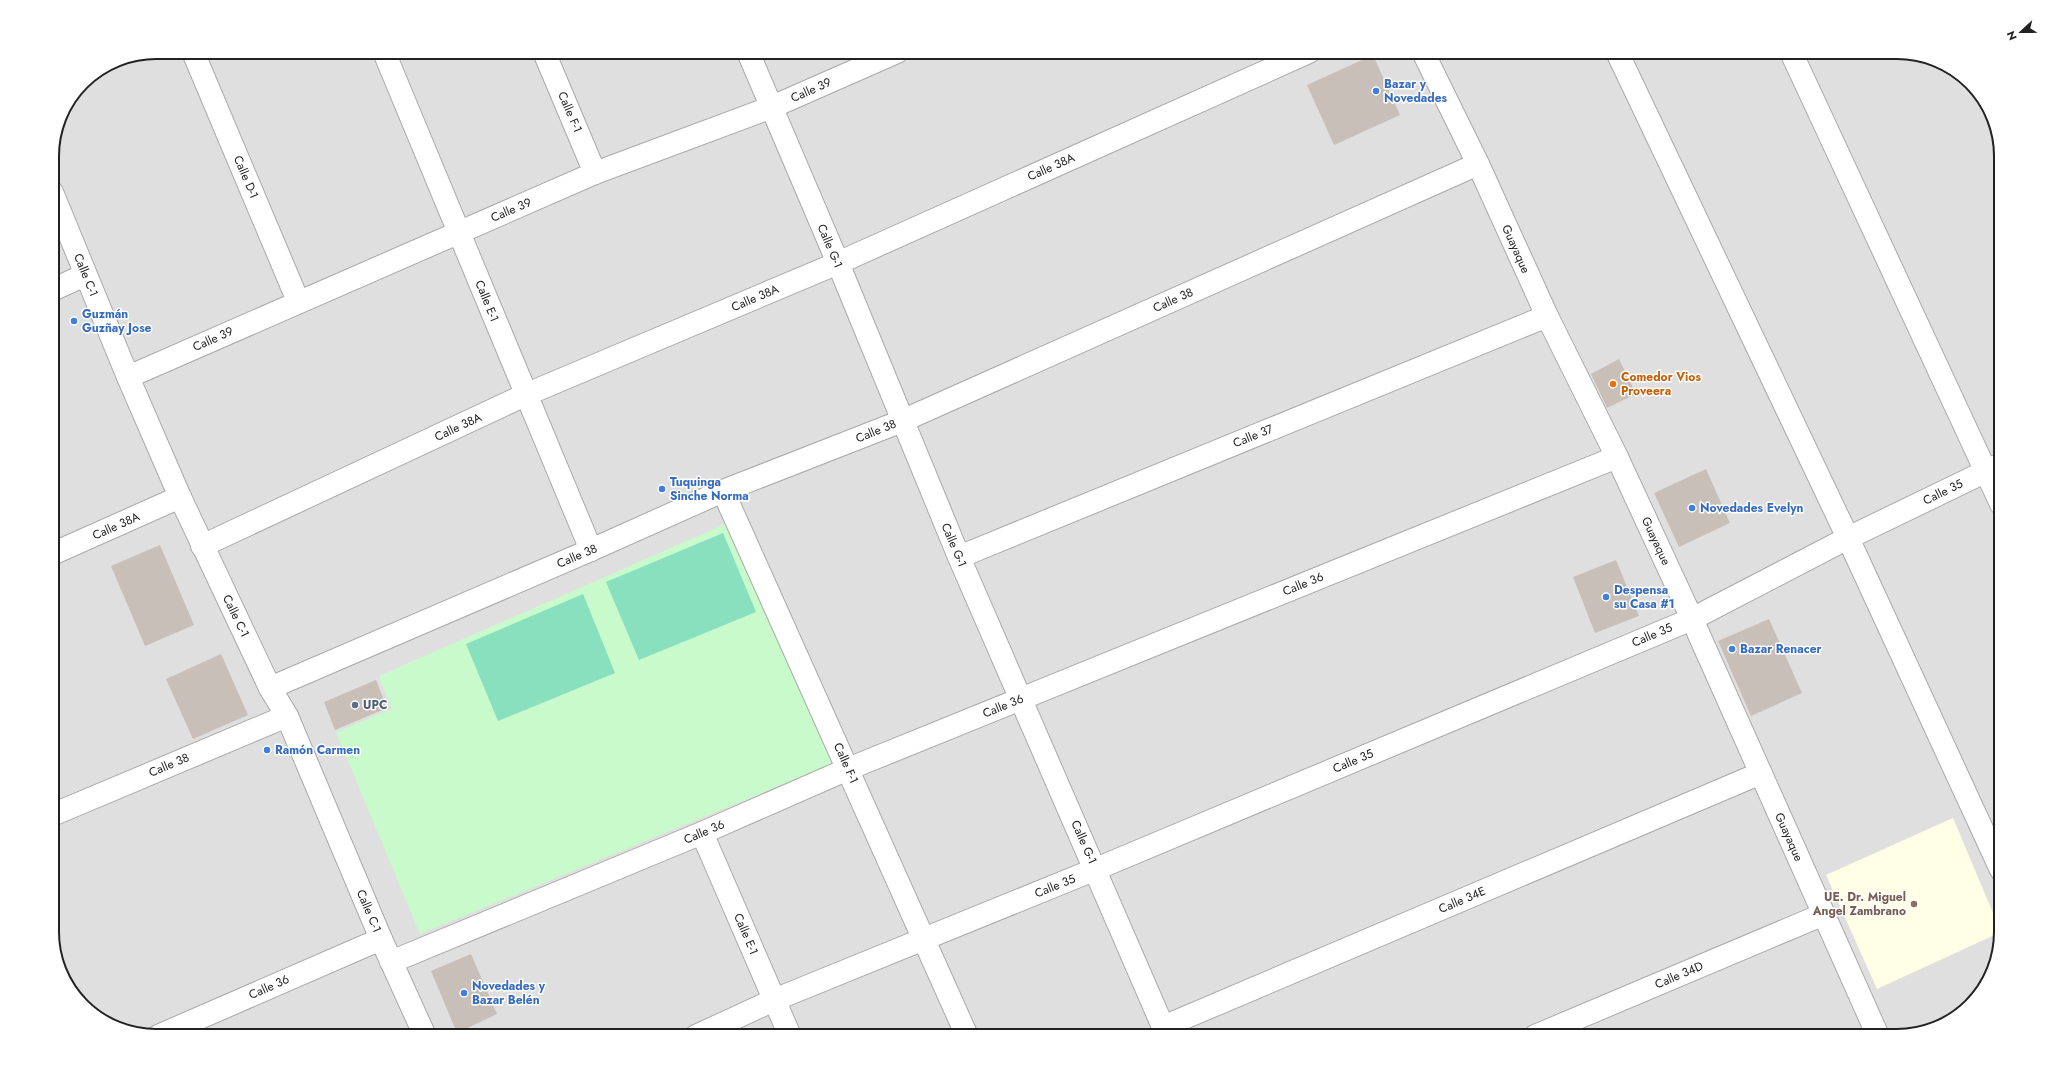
<svg xmlns="http://www.w3.org/2000/svg" width="2053" height="1088" font-family="Jost,sans-serif">
<rect width="100%" height="100%" fill="#f2efe9"/>
<path fill="#e0dfdf" d="M156,52H1897L1943,63L1984,98L2001,149V932L1990,978L1955,1019L1897,1036H156L110,1025L69,990L52,939V149L60,116L83,82L116,60Z"/>
<path fill="#ffffe5" d="M1953,818L2001,932L1877,989L1826,875Z"/>
<path fill="#c8facc" d="M730,522L832,764L420,934L336,732L392,709L379,676Z"/>
<g fill="#88e0be">
<path d="M723,533L756,612L639,660L606,582Z"/>
<path d="M583,594L615,673L498,721L466,644Z"/>
</g>
<g fill="#c7bfb8">
<path d="M1373,55L1400,115L1334,145L1307,85Z"/>
<path d="M1619,359L1636,394L1607,408L1591,374Z"/>
<path d="M1706,469L1730,523L1679,547L1654,493Z"/>
<path d="M160,545L194,625L145,646L111,566Z"/>
<path d="M1616,560L1639,616L1595,633L1573,577Z"/>
<path d="M1769,619L1802,693L1751,716L1718,641Z"/>
<path d="M221,654L248,715L193,739L166,679Z"/>
<path d="M376,680L387,708L335,730L324,702Z"/>
<path d="M471,954L497,1014L457,1033L431,971Z"/>
</g>
<g fill="none" stroke-linecap="round" stroke-linejoin="round">
<defs>
<g id="minor">
<path d="M193,52L298,301"/>
<path d="M384,52L591,550"/>
<path d="M544,52L595,173"/>
<path d="M748,52L838,263L959,557L1167,1036"/>
<path d="M1423,52L1478,164L1547,316L1617,457L1692,619L1878,1036"/>
<path d="M1617,52L1848,538L2001,870"/>
<path d="M1791,52L2001,504"/>
<path d="M52,192L128,377L180,497L270,688L287,716L381,939L425,1036"/>
<path d="M52,290L85,275"/>
<path d="M128,377L595,173L772,107L897,52"/>
<path d="M723,491L967,1036"/>
<path d="M202,546L525,395L838,263L1309,52"/>
<path d="M52,554L180,497"/>
<path d="M959,557L1547,316"/>
<path d="M270,688L591,550L723,491L902,421L1478,164"/>
<path d="M52,815L287,716"/>
<path d="M702,833L790,1036"/>
<path d="M391,962L702,833L848,769L1617,457"/>
<path d="M1163,1027L1761,773"/>
<path d="M158,1036L381,939"/>
<path d="M696,1036L774,1000L1096,869L1692,619L1848,538L2001,464"/>
<path d="M1535,1036L1824,914"/>
</g>
</defs>
<use href="#minor" stroke="#a9a9a9" stroke-width="24"/>
<use href="#minor" stroke="#fff" stroke-width="22"/>
</g>
<g fill="#3f7fe0" stroke="#fff" stroke-width="1.5">
<circle cx="1376" cy="91" r="4"/>
<circle cx="74" cy="321" r="4"/>
<circle cx="662" cy="489" r="4"/>
<circle cx="1692" cy="508" r="4"/>
<circle cx="1606" cy="597" r="4"/>
<circle cx="1732" cy="649" r="4"/>
<circle cx="267" cy="750" r="4"/>
<circle cx="464" cy="993" r="4"/>
</g>
<circle fill="#e8710a" stroke="#fff" stroke-width="1.5" cx="1613" cy="384" r="4"/>
<circle fill="#5c6f8a" stroke="#fff" stroke-width="1.5" cx="355" cy="705" r="4"/>
<circle fill="#8d6e63" stroke="#fff" stroke-width="1.5" cx="1914" cy="904" r="4"/>
<g text-anchor="middle" stroke-width="3" stroke-linejoin="round" paint-order="stroke">
<g font-size="12" font-weight="bold" fill="#366cbe" stroke="#fff" text-anchor="start">
<text x="1384" y="88">Bazar y<tspan x="1384" dy="14">Novedades</tspan></text>
<text x="82" y="318">Guzmán<tspan x="82" dy="14">Guzñay Jose</tspan></text>
<text x="670" y="486">Tuquinga<tspan x="670" dy="14">Sinche Norma</tspan></text>
<text x="1700" y="512">Novedades Evelyn</text>
<text x="1614" y="594">Despensa<tspan x="1614" dy="14">su Casa #1</tspan></text>
<text x="1740" y="653">Bazar Renacer</text>
<text x="275" y="754">Ramón Carmen</text>
<text x="472" y="990">Novedades y<tspan x="472" dy="14">Bazar Belén</tspan></text>
</g>
<g font-size="12" fill="#222" stroke="#fff">
<text transform="translate(811 90) rotate(-24)" y="4">Calle 39</text>
<text transform="translate(570 112) rotate(67)" y="4">Calle F-1</text>
<text transform="translate(1051 167) rotate(-24)" y="4">Calle 38A</text>
<text transform="translate(246 177) rotate(67)" y="4">Calle D-1</text>
<text transform="translate(511 210) rotate(-23)" y="4">Calle 39</text>
<text transform="translate(830 246) rotate(67)" y="4">Calle G-1</text>
<text transform="translate(1516 249) rotate(66)" y="4">Guayaque</text>
<text transform="translate(86 275) rotate(68)" y="4">Calle C-1</text>
<text transform="translate(755 298) rotate(-23)" y="4">Calle 38A</text>
<text transform="translate(1173 300) rotate(-24)" y="4">Calle 38</text>
<text transform="translate(487 301) rotate(68)" y="4">Calle E-1</text>
<text transform="translate(213 339) rotate(-24)" y="4">Calle 39</text>
<text transform="translate(458 427) rotate(-25)" y="4">Calle 38A</text>
<text transform="translate(876 431) rotate(-22)" y="4">Calle 38</text>
<text transform="translate(1253 436) rotate(-22)" y="4">Calle 37</text>
<text transform="translate(1943 492) rotate(-26)" y="4">Calle 35</text>
<text transform="translate(116 526) rotate(-24)" y="4">Calle 38A</text>
<text transform="translate(1656 541) rotate(65)" y="4">Guayaque</text>
<text transform="translate(954 545) rotate(67)" y="4">Calle G-1</text>
<text transform="translate(577 556) rotate(-23)" y="4">Calle 38</text>
<text transform="translate(1303 584) rotate(-22)" y="4">Calle 36</text>
<text transform="translate(236 616) rotate(64)" y="4">Calle C-1</text>
<text transform="translate(1652 635) rotate(-23)" y="4">Calle 35</text>
<text transform="translate(1003 706) rotate(-22)" y="4">Calle 36</text>
<text transform="translate(1353 761) rotate(-23)" y="4">Calle 35</text>
<text transform="translate(846 763) rotate(66)" y="4">Calle F-1</text>
<text transform="translate(169 765) rotate(-23)" y="4">Calle 38</text>
<text transform="translate(704 832) rotate(-23)" y="4">Calle 36</text>
<text transform="translate(1789 837) rotate(66)" y="4">Guayaque</text>
<text transform="translate(1084 842) rotate(66)" y="4">Calle G-1</text>
<text transform="translate(1055 886) rotate(-22)" y="4">Calle 35</text>
<text transform="translate(1462 900) rotate(-23)" y="4">Calle 34E</text>
<text transform="translate(369 911) rotate(67)" y="4">Calle C-1</text>
<text transform="translate(746 934) rotate(67)" y="4">Calle E-1</text>
<text transform="translate(1679 975) rotate(-23)" y="4">Calle 34D</text>
<text transform="translate(269 987) rotate(-24)" y="4">Calle 36</text>
</g>
<g font-size="12" font-weight="bold" fill="#c56008" stroke="#fff" text-anchor="start">
<text x="1621" y="381">Comedor Vios<tspan x="1621" dy="14">Proveera</tspan></text>
</g>
<g font-size="12" font-weight="bold" fill="#4e5e75" stroke="#fff" text-anchor="start">
<text x="363" y="709">UPC</text>
</g>
<g font-size="12" font-weight="bold" fill="#785e54" stroke="#fff" text-anchor="end">
<text x="1906" y="901">UE. Dr. Miguel<tspan x="1906" dy="14">Angel Zambrano</tspan></text>
</g>
</g>
<path d="M0 0H2053V1088H0ZM156 59H1897A97 97 0 0 1 1994 156V932A97 97 0 0 1 1897 1029H156A97 97 0 0 1 59 932V156A97 97 0 0 1 156 59Z" fill="#fff" fill-rule="evenodd"/>
<path fill="none" stroke="#222" stroke-width="2" d="M156 59H1897A97 97 0 0 1 1994 156V932A97 97 0 0 1 1897 1029H156A97 97 0 0 1 59 932V156A97 97 0 0 1 156 59Z"/>
<g transform="translate(2021 32) rotate(248)" stroke="#ffffff" stroke-width="3" paint-order="stroke">
<path d="M0-3L7 15L0 10L-7 15Z" fill="#222222"/>
<text y="-6" font-size="11" font-weight="bold" text-anchor="middle" fill="#222222">N</text>
</g>
</svg>
